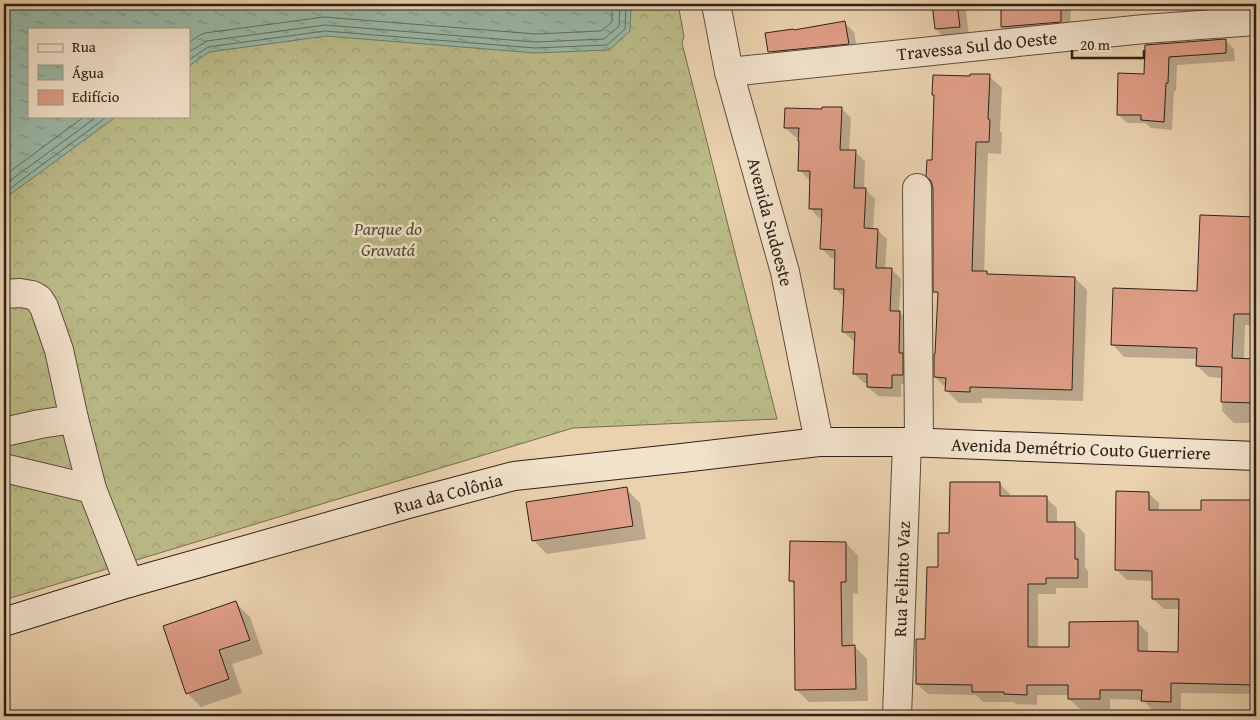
<svg xmlns="http://www.w3.org/2000/svg" width="1260" height="720" font-family="'Gentium Book Plus',serif">
<defs>
<pattern id="forest-crowns" width="20" height="18" patternUnits="userSpaceOnUse" patternTransform="scale(1.25)"><rect width="20" height="18" fill="#bb8"/><path d="M2 6a3 3 0 1 1 6 0M12 15a3 3 0 1 1 6 0" fill="none" stroke="#a1a075"/></pattern>
<pattern id="water-ripples" width="26" height="14" patternUnits="userSpaceOnUse" patternTransform="scale(1.25)"><rect width="26" height="14" fill="#99b8a6"/><path d="M2 4q2-2 4 0t4 0M15 11q2-2 4 0t4 0" fill="none" stroke="#7d9586"/></pattern>
</defs>
<rect width="100%" height="100%" fill="#ebd2af"/>
<filter id="stains"><feTurbulence type="fractalNoise" baseFrequency=".004" numOctaves="4"/><feColorMatrix values="0 0 0 0 .2 0 0 0 0 .09 0 0 0 0 .02 0 0 0 .5 -.17"/></filter>
<radialGradient id="worn" r=".72"><stop offset=".6" stop-color="#630" stop-opacity="0"/><stop offset="1" stop-color="#630" stop-opacity=".3"/></radialGradient>
<path fill="url(#forest-crowns)" stroke="#746e51" fill-rule="evenodd" d="M4,4H678L684,36L682,43L777,419L573,428L4,600ZM29,29H189V116H29Z"/>
<path fill="url(#water-ripples)" stroke="#6e7c6e" d="M4,4H631L630,31L609,50L535,53L326,36L209,52L189,66V29H29V116H117L4,199Z"/>
<g fill="#0003">
<path d="M933,4H965L969,36L945,38L936,29Z"/>
<path d="M1003,4H1071L1070,31L1011,36L1002,27Z"/>
<path d="M845,23L854,32L858,53L778,61L769,52Z"/>
<path d="M1225,40L1234,49L1235,61L1177,65L1176,91H1174L1172,130L1151,128L1145,123H1127L1118,114L1146,75V46Z"/>
<path d="M989,76L1002,88L1000,131L1002,133L1001,154L988,153L984,272H987L990,275L1075,278L1087,290L1083,401L982,398V403H959L946,390V388L935,377L939,295L935,291L933,161L972,78Z"/>
<path d="M841,108L851,118L849,151L855,152L865,161L864,189L866,190L875,199L873,230H877L887,239L885,269H891L901,279L899,312L909,322L912,384H901V397L878,396L868,387V383H864L854,373L856,341H853L844,332L845,298L835,288L836,258H831L822,249L823,218H819L810,208L811,180H809L800,170L799,137H795L785,127L824,110Z"/>
<path d="M1201,217L1256,218V325H1245L1244,360H1256V423H1234L1222,411L1223,378L1209,377L1197,366L1198,359L1124,357L1113,345L1198,292Z"/>
<path d="M1000,484L1010,494V497L1046,498L1057,508V523L1075,524L1085,534V567L1088,571V588H1056V594H1038V649H1070L1137,622L1148,633V653H1179L1180,609H1164L1153,599L1154,581L1127,580L1117,570L1148,493L1159,503V511H1202V501H1256V694L1181,693V712L1153,711L1143,700L1110,699V709H1080L1069,699V695H1037V705L1016,704L1014,702H983L976,695L928,694L917,684L927,640L939,569L950,534Z"/>
<path d="M626,489L640,503L646,539L547,554L533,540Z"/>
<path d="M846,543L858,556V594L853,593V647H855L867,659L868,701L809,702L796,689L795,585L790,581Z"/>
<path d="M236,603L250,617L263,654L232,664L242,693L201,707L187,693Z"/>
</g>
<g fill="none" stroke-linecap="round" stroke-linejoin="round">
<g stroke="#636d60" stroke-width="1">
<path d="M189,43L198,36L205,33L324,17L536,34L601,31L612,22V4"/>
<path d="M189,52L207,41L325,25L535,42L604,39L619,26L620,4"/>
<path d="M189,60L208,47L325,31L535,48L607,45L625,29L626,4"/>
<path d="M4,176L85,116"/>
<path d="M4,185L98,116"/>
<path d="M4,193L108,116"/>
</g>
</g>
<g fill="#df9e87" stroke="#2d221a">
<path d="M932,4H957L960,27L935,29Z"/>
<path d="M1001,4H1061V22L1001,27Z"/>
<path d="M845,21L849,44L768,52L765,33L793,29L794,30Z"/>
<path d="M1226,39V53L1169,57L1168,83H1166L1164,122L1141,120V115H1117L1118,73L1144,74L1145,45Z"/>
<path d="M970,74H990L988,119L990,120L989,142H976L972,271H987V274L1075,277L1072,390L970,387V392L945,391L946,378L934,377V354H935L938,292H933V188L931,181L926,176L927,160H932L934,95H932L933,75L970,76Z"/>
<path d="M822,107H842L840,150H856L854,188H866L864,228L878,229L876,268H892L890,311H900L899,353H903V375H892V388L867,387V374H853L855,332H842L844,289H834L835,250L820,249L822,209H809L810,171H798L799,141H798L799,128H784L785,108L822,109Z"/>
<path d="M1200,215L1256,217V314H1234L1232,358L1256,359V403L1221,402L1222,367L1196,366L1197,348L1111,345L1113,288L1197,291Z"/>
<path d="M950,482H1000V496H1047V522H1075V559H1078V578H1046V584H1028V647H1069V622L1138,621V651L1178,652L1179,599H1152V571L1115,570L1116,491L1149,492V510H1201V500H1256V685L1171,683V702L1141,701L1142,690H1100V699H1068V685H1027V695L1004,694V692H972V685L916,684V639H925L927,567H938V533H949Z"/>
<path d="M627,487L633,526L532,541L526,502Z"/>
<path d="M790,541L846,542V582H841L842,646L855,645L856,689L795,690L794,581H789Z"/>
<path d="M236,601L250,640L219,650L229,679L186,694L163,626Z"/>
</g>
<g fill="none" stroke-linecap="round" stroke-linejoin="round">
<defs>
<g id="minor">
<path d="M729,72L1144,29L1256,21"/>
<path d="M917,188L919,443"/>
<path d="M4,294L20,293L32,295L39,299L44,307L59,350L74,419L92,489L129,583"/>
<path d="M4,432L40,424L74,419"/>
<path d="M4,468L92,489"/>
<path d="M897,716L907,442"/>
</g>
<path id="tertiary" d="M716,4L729,72L785,272L819,442"/>
<path id="secondary" d="M4,622L129,583L408,504L514,476L682,458L819,442H907L1256,456"/>
</defs>
<use href="#minor" stroke="#5c4e3f" stroke-width="30"/>
<use href="#tertiary" stroke="#5c4e3f" stroke-width="30"/>
<use href="#secondary" stroke="#2d221a" stroke-width="30"/>
<use href="#minor" stroke="#f2e2cb" stroke-width="28"/>
<use href="#tertiary" stroke="#f2e2cb" stroke-width="28"/>
<use href="#secondary" stroke="#f2e2cb" stroke-width="28"/>
</g>
<g text-anchor="middle" stroke-width="5" stroke-linejoin="round" paint-order="stroke">
<g font-size="18" fill="#2d221a" stroke="#f2e2cb">
<text transform="translate(977 46) rotate(-6)" y="6">Travessa Sul do Oeste</text>
<text transform="translate(770 222) rotate(75)" y="6">Avenida Sudoeste</text>
<text transform="translate(1081 449) rotate(2)" y="6">Avenida Demétrio Couto Guerriere</text>
<text transform="translate(448 494) rotate(-15)" y="6">Rua da Colônia</text>
<text transform="translate(902 579) rotate(-88)" y="6">Rua Felinto Vaz</text>
</g>
<g font-size="18" font-style="italic" fill="#504836" stroke="#f2e2cb">
<text x="388" y="235">Parque do<tspan x="388" dy="21">Gravatá</tspan></text>
</g>
</g>
<rect width="1260" height="720" fill="none" stroke="#ebd2af" stroke-width="20"/>
<rect x="5" y="5" width="1250" height="710" fill="none" stroke="#2d221a" stroke-width="2.5"/>
<rect x="10" y="10" width="1240" height="700" fill="none" stroke="#2d221a"/>
<rect x="28" y="28" width="162" height="90" fill="#f2e2cb" stroke="#a39584"/>
<rect x="38" y="44" width="25" height="8" fill="#f2e2cb" stroke="#a39584"/>
<text x="72" y="52" font-size="15" fill="#2d221a">Rua</text>
<rect x="38" y="65" width="25" height="15" fill="url(#water-ripples)" stroke="#a39584"/>
<text x="72" y="78" font-size="15" fill="#2d221a">Água</text>
<rect x="38" y="90" width="25" height="15" fill="#df9e87" stroke="#a39584"/>
<text x="72" y="102" font-size="15" fill="#2d221a">Edifício</text>
<path d="M1072 50v8h72v-8" fill="none" stroke="#2d221a" stroke-width="2.5"/>
<text x="1080" y="50" font-size="15" fill="#2d221a" stroke="#f2e2cb" stroke-width="4" paint-order="stroke">20 m</text>
<rect width="100%" height="100%" filter="url(#stains)"/>
<rect width="100%" height="100%" fill="url(#worn)"/>
</svg>
